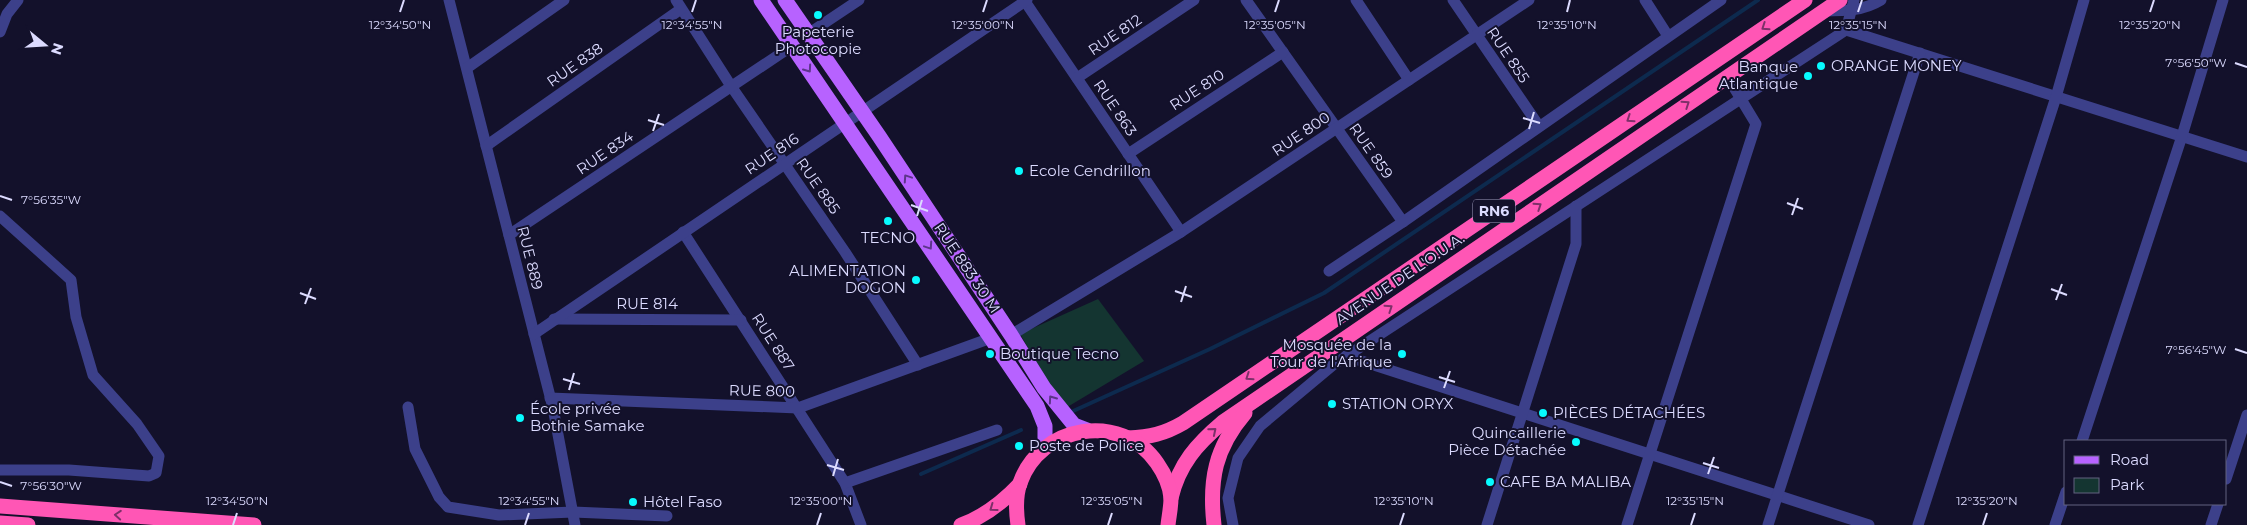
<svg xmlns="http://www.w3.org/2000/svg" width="2247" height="525" font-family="Montserrat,sans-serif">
<rect width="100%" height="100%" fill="#13112b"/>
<path fill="#143531" d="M1098,299L1144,361L1064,409L1020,334Z"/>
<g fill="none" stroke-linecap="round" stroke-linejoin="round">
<g stroke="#0d2a4e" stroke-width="4">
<path d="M1071,412L1210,349L1324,293L1758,0"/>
<path d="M921,474L1021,430"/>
</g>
<g stroke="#3c408a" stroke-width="11">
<path d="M449,0L553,408L575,525"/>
<path d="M676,0L731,86L845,252L918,365"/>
<path d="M1024,0L1181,232"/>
<path d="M1246,0L1403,222"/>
<path d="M1356,0L1409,80"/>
<path d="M1453,0L1539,126"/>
<path d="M1645,0L1668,36"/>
<path d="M1824,11C1845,11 1863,11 1881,0"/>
<path d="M1846,30L2247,157"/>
<path d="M1846,30L1854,0"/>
<path d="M0,32L7,14L18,0"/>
<path d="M808,34L859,0"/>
<path d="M467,68L564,0"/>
<path d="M1077,78L1194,0"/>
<path d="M486,146L681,9"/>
<path d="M1128,154L1283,52"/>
<path d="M0,216L71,280L76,317L93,375L137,424L159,456L156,473L149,476L69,470H0"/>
<path d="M683,232L845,483L861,525"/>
<path d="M509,235L792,46"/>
<path d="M1329,271L1403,222L1721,0"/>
<path d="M554,319L741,320"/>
<path d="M534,334L1027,0"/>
<path d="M1011,335L1181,232L1529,0"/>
<path d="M1346,356L1869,525"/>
<path d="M550,398L798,408L991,338"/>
<path d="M408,407L415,449L439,497L448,507L499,515L573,512L667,516"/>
<path d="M2082,441L2182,136L2223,0"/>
<path d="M2226,479L2247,415"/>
<path d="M845,483L997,430"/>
<path d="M1233,525L1228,498L1238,458L1260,426L1333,365L1846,30"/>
<path d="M1487,525L1576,244V206"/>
<path d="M1627,525L1756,124L1727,76"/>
<path d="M1768,525L1920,53"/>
<path d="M1918,525L2056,97L2084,0"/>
<path d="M2055,525L2066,492"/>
<path d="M2211,525L2218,504"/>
</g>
<g stroke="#b762ff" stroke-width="15">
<path d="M761,0L1037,406L1045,426V447"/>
<path d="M785,0L879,136L1011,335L1044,388L1074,425L1087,430"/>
</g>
<g stroke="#ff56b5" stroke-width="15">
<path d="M1128,438C1150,437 1164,434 1183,423L1805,0"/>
<path d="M1171,498C1179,464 1197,444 1223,422L1840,0"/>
<path d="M0,506L254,525"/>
<path d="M0,523L28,525"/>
<path d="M961,525C984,517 1003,502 1020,484"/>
<path d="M1018,525C1016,511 1015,497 1020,483C1040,425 1121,411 1157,463C1164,473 1170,486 1171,498C1171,507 1169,516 1168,525"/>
<path d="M1214,525C1209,480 1215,448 1245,413"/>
</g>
</g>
<defs><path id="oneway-chevron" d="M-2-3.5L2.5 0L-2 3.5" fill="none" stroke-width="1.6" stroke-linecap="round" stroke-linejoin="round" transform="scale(1.25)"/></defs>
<g stroke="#7d3069">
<use href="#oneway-chevron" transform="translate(1765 27) rotate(146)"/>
<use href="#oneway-chevron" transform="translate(1686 104) rotate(-34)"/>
<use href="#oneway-chevron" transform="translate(1630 119) rotate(146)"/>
<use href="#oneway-chevron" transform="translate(1538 206) rotate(-34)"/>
<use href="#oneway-chevron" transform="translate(1389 308) rotate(-34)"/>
<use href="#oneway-chevron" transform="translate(1249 377) rotate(146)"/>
<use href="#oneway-chevron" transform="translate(1213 431) rotate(-40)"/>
<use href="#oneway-chevron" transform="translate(993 508) rotate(144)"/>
<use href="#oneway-chevron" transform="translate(118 515) rotate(-176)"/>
</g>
<g stroke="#5d358a">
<use href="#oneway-chevron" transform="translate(808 69) rotate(55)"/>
<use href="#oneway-chevron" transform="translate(907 178) rotate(-124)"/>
<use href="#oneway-chevron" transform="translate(929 246) rotate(56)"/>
<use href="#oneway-chevron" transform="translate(1052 399) rotate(-125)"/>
</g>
<path fill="none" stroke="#dcdbff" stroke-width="2" d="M400,12L404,0M692,12L696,0M983,12L987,0M1275,12L1279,0M1567,12L1570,0M1858,12L1862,0M2150,12L2154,0M2235,63L2247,67M1523,118L1540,123M648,120L664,125M1529,129L1534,112M653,131L659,114M0,196L12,200M1787,203L1803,209M911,205L928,211M1792,215L1798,198M917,216L922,200M2051,289L2067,295M1175,291L1192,297M300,293L316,299M2056,300L2062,284M1181,302L1186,286M305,304L311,288M2235,349L2247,353M1439,377L1455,382M563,379L580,384M1444,388L1450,371M569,390L574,373M1703,463L1719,468M827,465L844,470M1708,474L1714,457M833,476L838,459M0,482L12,486M233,525L237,513M525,525L529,513M817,525L821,513M1108,525L1112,513M1400,525L1404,513M1691,525L1695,513M1983,525L1987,513"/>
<g fill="#07fbff" stroke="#13112b" stroke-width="2">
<circle cx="818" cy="15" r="5"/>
<circle cx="1821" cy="66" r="5"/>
<circle cx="1808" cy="76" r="5"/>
<circle cx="1019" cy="171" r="5"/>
<circle cx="888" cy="221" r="5"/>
<circle cx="916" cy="280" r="5"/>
<circle cx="990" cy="354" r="5"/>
<circle cx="1402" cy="354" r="5"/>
<circle cx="1332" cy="404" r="5"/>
<circle cx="1543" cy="413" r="5"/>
<circle cx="520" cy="418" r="5"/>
<circle cx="1576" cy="442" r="5"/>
<circle cx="1019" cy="446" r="5"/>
<circle cx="1490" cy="482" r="5"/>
<circle cx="633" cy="502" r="5"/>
</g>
<g text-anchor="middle" stroke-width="4" stroke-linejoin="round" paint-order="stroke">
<rect fill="#13112b" stroke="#a09ebf" stroke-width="1" x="1473" y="199.5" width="42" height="23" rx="4"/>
<g font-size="14" font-weight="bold" fill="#dcdbff">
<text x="1494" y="216">RN6</text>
</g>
<g font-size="15" fill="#dcdbff" stroke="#13112b" text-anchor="start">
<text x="818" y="37" text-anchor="middle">Papeterie<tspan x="818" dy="17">Photocopie</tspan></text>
<text x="1831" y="71">ORANGE MONEY</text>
<text x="1798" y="72" text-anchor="end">Banque<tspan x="1798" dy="17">Atlantique</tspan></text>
<text x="1029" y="176">Ecole Cendrillon</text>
<text x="888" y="243" text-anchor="middle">TECNO</text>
<text x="906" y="276" text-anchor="end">ALIMENTATION<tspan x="906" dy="17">DOGON</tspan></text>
<text x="1392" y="350" text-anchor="end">Mosquée de la<tspan x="1392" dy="17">Tour de l'Afrique</tspan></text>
<text x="1000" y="359">Boutique Tecno</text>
<text x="1342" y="409">STATION ORYX</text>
<text x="530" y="414">École privée<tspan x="530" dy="17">Bothie Samake</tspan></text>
<text x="1553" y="418">PIÈCES DÉTACHÉES</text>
<text x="1566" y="438" text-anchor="end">Quincaillerie<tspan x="1566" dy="17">Pièce Détachée</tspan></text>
<text x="1029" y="451">Poste de Police</text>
<text x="1500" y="487">CAFE BA MALIBA</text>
<text x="643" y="507">Hôtel Faso</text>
</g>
<g font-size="15" fill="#dcdbff" stroke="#13112b">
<text transform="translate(1115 35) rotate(-34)" y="5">RUE 812</text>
<text transform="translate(1508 55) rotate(56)" y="5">RUE 855</text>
<text transform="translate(575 65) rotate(-35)" y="5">RUE 838</text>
<text transform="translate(1197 90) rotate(-33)" y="5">RUE 810</text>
<text transform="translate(1115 108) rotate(56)" y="5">RUE 863</text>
<text transform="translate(1301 134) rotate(-34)" y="5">RUE 800</text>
<text transform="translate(1371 151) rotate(55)" y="5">RUE 859</text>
<text transform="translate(605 153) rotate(-34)" y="5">RUE 834</text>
<text transform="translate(772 154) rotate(-34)" y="5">RUE 816</text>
<text transform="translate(818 186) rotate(55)" y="5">RUE 885</text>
<text transform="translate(530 258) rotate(76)" y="5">RUE 889</text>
<text transform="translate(967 268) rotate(56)" y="5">RUE 883 30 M</text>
<text transform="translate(1400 279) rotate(-34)" y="5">AVENUE DE L'O.U.A.</text>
<text x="647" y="309">RUE 814</text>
<text transform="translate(773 342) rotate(57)" y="5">RUE 887</text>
<text transform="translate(762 391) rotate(1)" y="5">RUE 800</text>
</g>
</g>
<g font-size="12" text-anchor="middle" fill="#dcdbff" stroke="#13112b" stroke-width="4" stroke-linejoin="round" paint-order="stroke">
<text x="400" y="29">12°34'50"N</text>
<text x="692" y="29">12°34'55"N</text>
<text x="983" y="29">12°35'00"N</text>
<text x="1275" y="29">12°35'05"N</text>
<text x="1567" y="29">12°35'10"N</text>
<text x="1858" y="29">12°35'15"N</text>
<text x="2150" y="29">12°35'20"N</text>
<text x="2196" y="67">7°56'50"W</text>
<text x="51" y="204">7°56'35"W</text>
<text x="2196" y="354">7°56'45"W</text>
<text x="51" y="490">7°56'30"W</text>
<text x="237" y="505">12°34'50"N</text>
<text x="529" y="505">12°34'55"N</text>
<text x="821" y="505">12°35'00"N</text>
<text x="1112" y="505">12°35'05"N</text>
<text x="1404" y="505">12°35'10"N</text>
<text x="1695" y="505">12°35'15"N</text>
<text x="1987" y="505">12°35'20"N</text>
</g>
<rect x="2064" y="440" width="162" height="65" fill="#13112b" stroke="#636280"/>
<rect x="2074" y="456" width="25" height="8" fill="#b762ff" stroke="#636280"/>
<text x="2110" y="465" font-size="15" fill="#dcdbff">Road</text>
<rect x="2074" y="478" width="25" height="15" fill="#143531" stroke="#636280"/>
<text x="2110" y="490" font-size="15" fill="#dcdbff">Park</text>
<g transform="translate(45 45) rotate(108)" stroke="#13112b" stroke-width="4" paint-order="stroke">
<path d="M0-4L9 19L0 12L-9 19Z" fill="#dcdbff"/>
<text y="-8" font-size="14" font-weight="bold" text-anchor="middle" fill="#dcdbff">N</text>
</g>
</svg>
